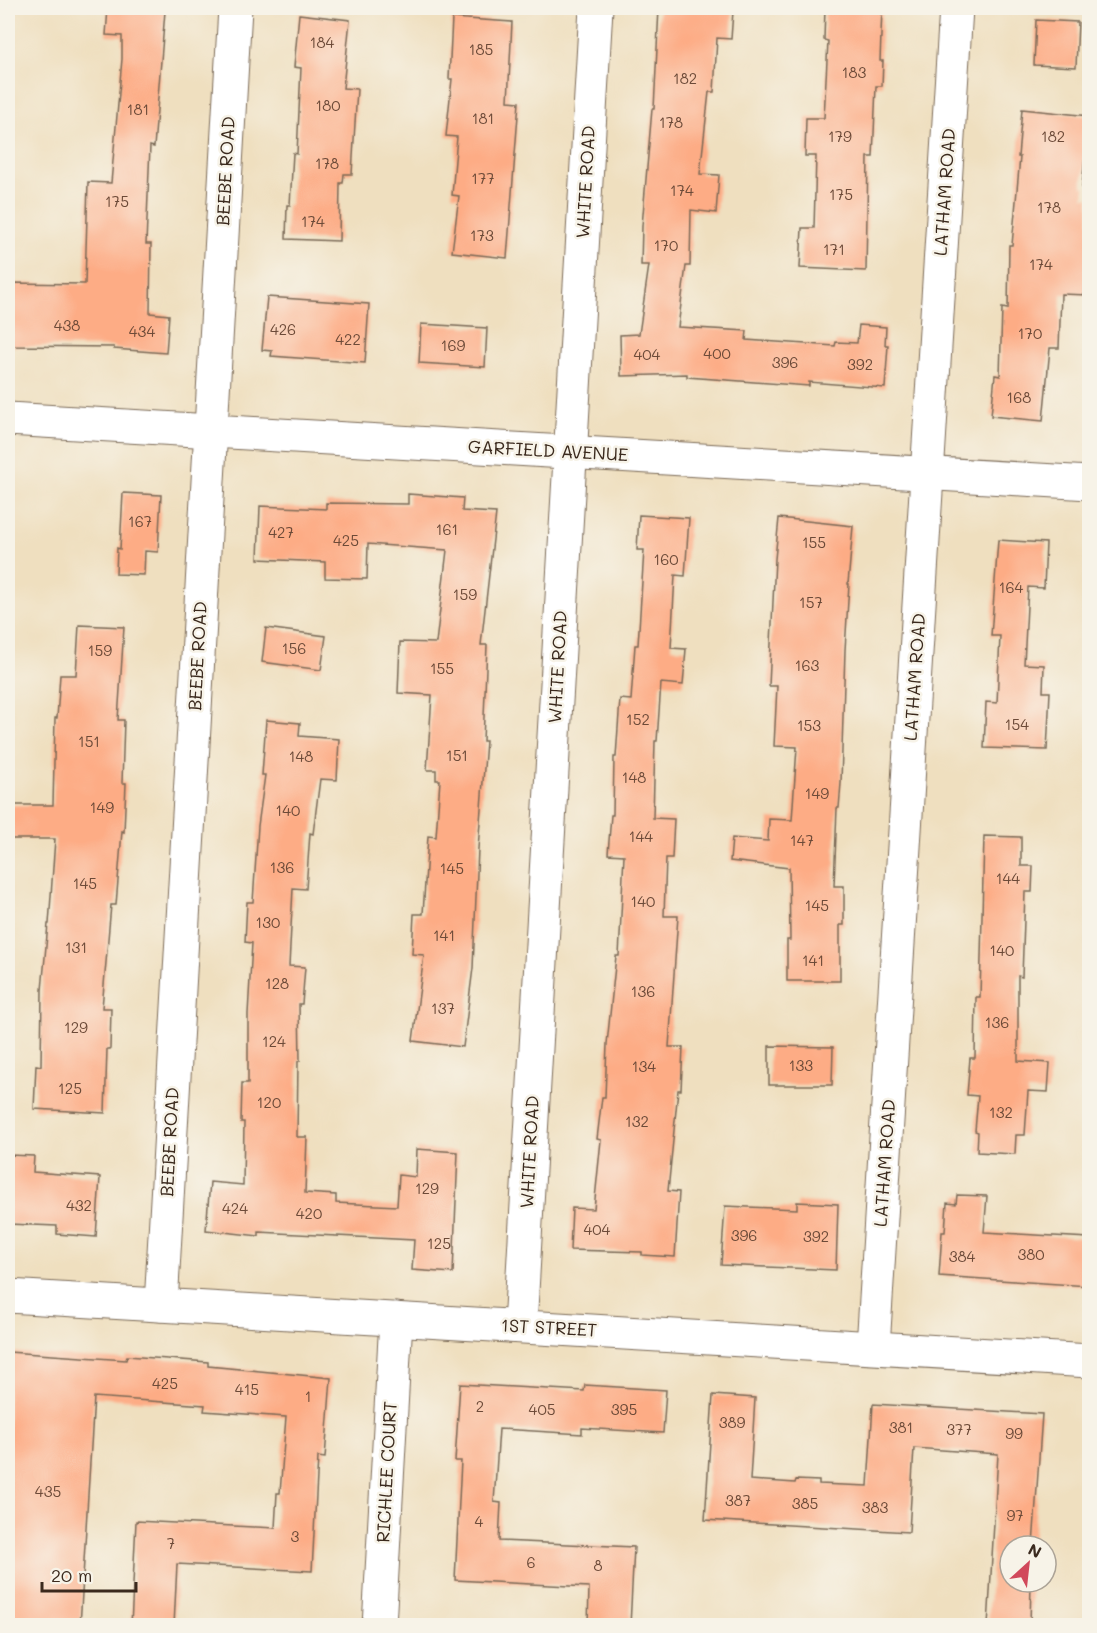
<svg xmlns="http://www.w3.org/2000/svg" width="1097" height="1633" font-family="Mali,sans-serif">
<rect width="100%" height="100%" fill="#f7f3e8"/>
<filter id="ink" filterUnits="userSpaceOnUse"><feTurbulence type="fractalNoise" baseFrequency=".0167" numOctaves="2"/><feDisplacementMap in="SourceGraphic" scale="12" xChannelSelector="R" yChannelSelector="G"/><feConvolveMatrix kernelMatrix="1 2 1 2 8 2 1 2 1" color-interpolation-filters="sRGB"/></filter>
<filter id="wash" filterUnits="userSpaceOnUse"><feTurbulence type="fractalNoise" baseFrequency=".008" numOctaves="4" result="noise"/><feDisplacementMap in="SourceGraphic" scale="24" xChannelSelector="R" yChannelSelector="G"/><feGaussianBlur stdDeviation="1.35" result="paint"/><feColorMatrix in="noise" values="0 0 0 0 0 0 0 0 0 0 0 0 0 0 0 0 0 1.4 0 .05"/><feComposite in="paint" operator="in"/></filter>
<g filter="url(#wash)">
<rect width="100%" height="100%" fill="#efdfbf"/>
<g id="blocks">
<g fill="#fdac85">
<path d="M108,8H163V11H165L154,147L150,146L146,244H151L150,313L169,315L166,353L114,349V347L8,346V283L85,284L88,182L111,183L122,59V36L106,35Z"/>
<path d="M659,8H699V10L733,11L731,39L717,38L714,92H709L700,174L719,175L716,213L691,210L690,266H686L678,327L747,331L746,340L835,346L836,342L857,343L859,325L886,327L885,345H888L885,388L809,382V386L687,377V374L621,376L620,335L639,334L649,265H641L642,226L652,109H654Z"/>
<path d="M825,8H882L880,61H883L882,86H876L873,157H868L866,271L800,268L802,228H814L816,156H805L806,118H824L828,41L824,40Z"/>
<path d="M299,14L350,20L343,88L357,89L352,174H344L343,183H340L339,241L286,239L287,205H290L293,153L297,154L301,68L294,67Z"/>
<path d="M452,18L512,22L508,101L519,102L507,258L452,252L459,196L452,195L457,137L446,136L452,79H449Z"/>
<path d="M1036,20L1078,22L1076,67L1034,65Z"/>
<path d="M1022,109L1089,116L1082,187H1085L1084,197H1089V295L1061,294L1059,348H1050L1043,421L991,416L995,375L1000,376L1002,308L1008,309L1009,245H1012L1020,157H1018Z"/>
<path d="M267,297L369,304L365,363L271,356L272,351L262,350Z"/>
<path d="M421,324L487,328L485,367L419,363Z"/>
<path d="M123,493L161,495L158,552L145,551L144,575L116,574L117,548L120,549Z"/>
<path d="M408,494L463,498L462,511L496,513L481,645H487L483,741H486L478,849L473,968L463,1047L413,1041L424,955L412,954L414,914H423L428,836L436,837L440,780H436V770H427L432,695L398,693L400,642L436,643L447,550L368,544L367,579L325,578V562L258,559L260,506L326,509V503L408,504Z"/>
<path d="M639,515L689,518L685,576L675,575L671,648L686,649L683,685L661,683L657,741H655L653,818L674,819L672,858H666L664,916H678L669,1047H683L681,1090H678L668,1191L679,1192L675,1257L642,1255V1252L570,1250L572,1208L594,1209L601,1140L597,1139L602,1097H605L607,1044L616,956H619L624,855L608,854L611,815H613L614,757H616L620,699L631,700L635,645H638L644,550H637Z"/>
<path d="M779,518L853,526L848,584H849L845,650L841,783L839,808H837L834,886H844V925H840V981H787V940H790L789,868L730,861L732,838L768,841L769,819L792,820L797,747L774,746L777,686H769L775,559Z"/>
<path d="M998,540L1046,543L1044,588L1028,587L1024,664L1044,665L1043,692H1050L1047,750L984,748L986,702L997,703L1000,636H991Z"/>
<path d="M79,625L124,627L118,720H124L122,783H126L124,832L122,831L116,905H111L102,1008H111L110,1049H107L105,1113L34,1109L36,1065L41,1066L42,990L48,924H49L55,839H10L9,805H53L55,718H57L60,675H76Z"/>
<path d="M266,628L326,636L321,670L262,662Z"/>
<path d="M266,720L300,723L299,736L339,739L337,780L320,779L313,834L310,833L306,889L293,888L289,966L305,967L302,1004H299L300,1061H298L297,1137H307L305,1193L336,1195V1203L397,1206L399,1175L416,1177L417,1149L458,1152L453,1273L412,1270L414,1240L259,1232V1236L206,1230L210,1182L243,1185L244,1122H241L242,1083H248V1014L252,943L245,942L247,902H253L258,826L265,775H262Z"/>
<path d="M984,836L1021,837V866H1033L1032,892H1025L1022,977L1018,976V1061L1050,1063L1048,1092L1028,1091L1025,1135H1016L1015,1154L977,1152L978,1132L975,1131L978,1096L967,1095L970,1058H975L976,997H980Z"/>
<path d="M769,1046L833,1047L832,1085H769Z"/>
<path d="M8,1155L34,1156L33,1172L100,1177L96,1237L57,1234V1226L8,1224Z"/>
<path d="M957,1195L987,1196L984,1232L1089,1238V1286L939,1276L942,1232H945L947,1203L956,1204Z"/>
<path d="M797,1202L838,1204L836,1270L721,1265L725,1206L797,1209Z"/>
<path d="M8,1352L126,1360L127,1356L208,1362V1366L331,1378L325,1458L318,1457L312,1571L177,1564L174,1626H131L136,1521L275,1528L277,1493H280L286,1417L204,1411L205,1405L94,1397L80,1626H8Z"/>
<path d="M460,1384L584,1391L585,1385L666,1390L663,1433L582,1428V1434L499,1429L494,1502L501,1503L499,1541L634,1547L630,1626H588L589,1587L455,1580L461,1461H455Z"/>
<path d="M713,1395L755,1398L750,1480L795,1483L796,1480L819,1481V1484L868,1486L873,1404L1042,1414L1033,1546H1010V1582H1031L1030,1626H988L998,1454L914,1448L909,1532L705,1520Z"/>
</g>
</g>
</g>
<g filter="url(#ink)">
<use href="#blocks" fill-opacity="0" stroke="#7a6956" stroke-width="1.5"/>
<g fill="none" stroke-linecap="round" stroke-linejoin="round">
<defs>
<g id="minor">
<path d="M8,419L1090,483"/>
<path d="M8,1296L1090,1361"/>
<path d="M161,1305L235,8"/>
<path d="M520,1326L596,8"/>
<path d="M873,1347L956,8"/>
<path d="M379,1626L396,1319"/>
</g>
</defs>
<use href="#minor" stroke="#7a6956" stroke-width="35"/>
<use href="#minor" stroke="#fff" stroke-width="33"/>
</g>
</g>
<g text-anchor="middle" stroke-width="5" stroke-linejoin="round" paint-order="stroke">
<g font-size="15" fill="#6c4a38">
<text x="322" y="48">184</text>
<text x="481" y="55">185</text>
<text x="854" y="78">183</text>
<text x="685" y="84">182</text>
<text x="328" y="111">180</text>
<text x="138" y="115">181</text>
<text x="483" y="124">181</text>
<text x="671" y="128">178</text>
<text x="840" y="142">179</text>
<text x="1053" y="142">182</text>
<text x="327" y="169">178</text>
<text x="483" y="184">177</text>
<text x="682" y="196">174</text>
<text x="841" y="200">175</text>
<text x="117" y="207">175</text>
<text x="1049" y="213">178</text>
<text x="313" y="227">174</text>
<text x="482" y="241">173</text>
<text x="666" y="251">170</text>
<text x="834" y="255">171</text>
<text x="1041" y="270">174</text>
<text x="67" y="331">438</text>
<text x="283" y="335">426</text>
<text x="142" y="337">434</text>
<text x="1030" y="339">170</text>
<text x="348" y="345">422</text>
<text x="453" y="351">169</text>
<text x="717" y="359">400</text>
<text x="647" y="360">404</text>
<text x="785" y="368">396</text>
<text x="860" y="370">392</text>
<text x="1019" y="403">168</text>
<text x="140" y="527">167</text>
<text x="447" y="535">161</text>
<text x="281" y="538">427</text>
<text x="346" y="546">425</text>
<text x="814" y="548">155</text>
<text x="666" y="565">160</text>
<text x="1011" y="593">164</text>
<text x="465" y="600">159</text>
<text x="811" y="608">157</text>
<text x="294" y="654">156</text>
<text x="100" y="656">159</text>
<text x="807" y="671">163</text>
<text x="442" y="674">155</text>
<text x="638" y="725">152</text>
<text x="1017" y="730">154</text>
<text x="809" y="731">153</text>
<text x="89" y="747">151</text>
<text x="457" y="761">151</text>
<text x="301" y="762">148</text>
<text x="634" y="783">148</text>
<text x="817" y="799">149</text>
<text x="102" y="813">149</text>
<text x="288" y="816">140</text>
<text x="641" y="842">144</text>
<text x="802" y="846">147</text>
<text x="282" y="873">136</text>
<text x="452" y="874">145</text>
<text x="1008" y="884">144</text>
<text x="85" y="889">145</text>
<text x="643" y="907">140</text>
<text x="817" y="911">145</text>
<text x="268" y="928">130</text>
<text x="444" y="941">141</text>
<text x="76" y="953">131</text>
<text x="1002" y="956">140</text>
<text x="813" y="966">141</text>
<text x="277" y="989">128</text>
<text x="643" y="997">136</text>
<text x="443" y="1014">137</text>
<text x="997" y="1028">136</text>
<text x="76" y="1033">129</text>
<text x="274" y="1047">124</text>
<text x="801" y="1071">133</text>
<text x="644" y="1072">134</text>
<text x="70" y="1094">125</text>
<text x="269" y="1108">120</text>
<text x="1001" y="1118">132</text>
<text x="637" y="1127">132</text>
<text x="427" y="1194">129</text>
<text x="79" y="1211">432</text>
<text x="235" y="1214">424</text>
<text x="309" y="1219">420</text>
<text x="597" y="1235">404</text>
<text x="744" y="1241">396</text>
<text x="816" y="1242">392</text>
<text x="439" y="1249">125</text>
<text x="1031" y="1260">380</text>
<text x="962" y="1262">384</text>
<text x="165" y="1389">425</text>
<text x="247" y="1395">415</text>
<text x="308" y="1402">1</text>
<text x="480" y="1412">2</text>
<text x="542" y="1415">405</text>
<text x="624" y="1415">395</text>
<text x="732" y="1428">389</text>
<text x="901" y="1433">381</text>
<text x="959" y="1435">377</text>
<text x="1014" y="1439">99</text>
<text x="48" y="1497">435</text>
<text x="738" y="1506">387</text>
<text x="805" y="1509">385</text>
<text x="875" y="1513">383</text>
<text x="1015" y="1521">97</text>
<text x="479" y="1527">4</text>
<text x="295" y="1542">3</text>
<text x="171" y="1549">7</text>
<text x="531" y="1568">6</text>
<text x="598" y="1571">8</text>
</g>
<g font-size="18" fill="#3b2a1e" stroke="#f7f3e8">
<text transform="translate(226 171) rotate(-87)" y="6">BEEBE ROAD</text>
<text transform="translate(586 182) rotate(-87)" y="6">WHITE ROAD</text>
<text transform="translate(945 192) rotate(-86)" y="6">LATHAM ROAD</text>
<text transform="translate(548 451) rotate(3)" y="6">GARFIELD AVENUE</text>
<text transform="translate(198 656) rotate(-87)" y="6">BEEBE ROAD</text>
<text transform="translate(558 667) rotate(-87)" y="6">WHITE ROAD</text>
<text transform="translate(915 677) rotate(-86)" y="6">LATHAM ROAD</text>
<text transform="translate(170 1142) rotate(-87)" y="6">BEEBE ROAD</text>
<text transform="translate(530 1152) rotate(-87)" y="6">WHITE ROAD</text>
<text transform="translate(885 1163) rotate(-86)" y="6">LATHAM ROAD</text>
<text transform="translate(549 1328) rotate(3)" y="6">1ST STREET</text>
<text transform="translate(387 1472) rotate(-87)" y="6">RICHLEE COURT</text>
</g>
</g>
<rect width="1097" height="1633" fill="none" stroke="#f7f3e8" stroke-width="30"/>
<g transform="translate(1028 1564) rotate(27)"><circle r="28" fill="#f7f3e8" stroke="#aca397" stroke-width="1.5"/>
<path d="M0-4.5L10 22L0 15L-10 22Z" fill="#d1495b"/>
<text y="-9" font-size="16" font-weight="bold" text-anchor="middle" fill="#3b2a1e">N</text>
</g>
<path d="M42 1582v9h94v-9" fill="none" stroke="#3b2a1e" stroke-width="3"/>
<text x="51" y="1582" font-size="18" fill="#3b2a1e" stroke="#f7f3e8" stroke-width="4.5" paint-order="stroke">20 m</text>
</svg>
